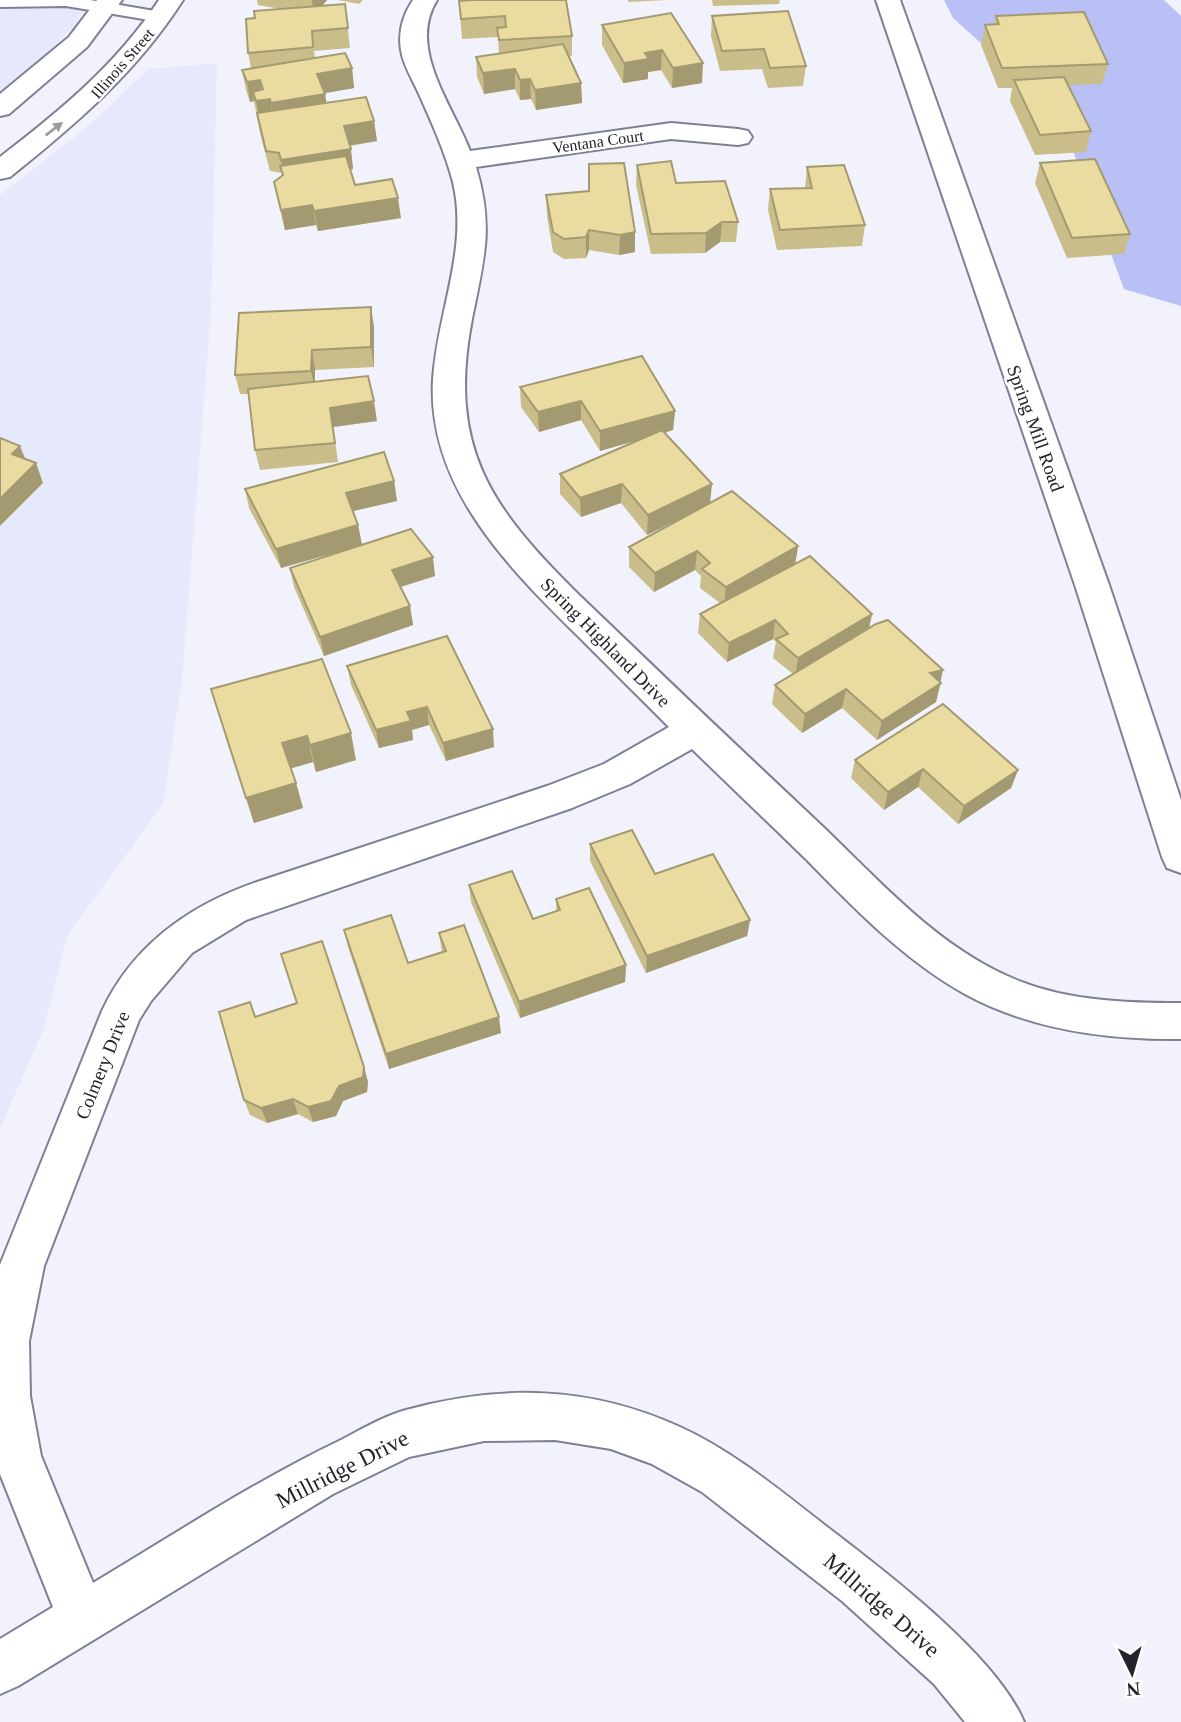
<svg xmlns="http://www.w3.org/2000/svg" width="1181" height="1722" font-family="'Times New Roman',serif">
<rect width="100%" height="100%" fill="#f1f2fc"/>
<g fill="#e6e9fb">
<path d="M0,0H91L74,26L39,62L0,92Z"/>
<path d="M217,63L211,312L182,680L163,804L67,936L43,1030L0,1129V195L85,129L149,69Z"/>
</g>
<path fill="#b9c0f6" d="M944,0H1164L1181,16V306L1124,289L1059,113L953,18Z"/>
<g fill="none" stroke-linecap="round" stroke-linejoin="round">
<defs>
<path id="lane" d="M0,0H90L161,12L170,17L161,22L66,6L0,7Z"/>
<path id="street" d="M413,0H437C407,48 452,104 470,151L671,123L738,129L748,131L752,137L748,143L738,145L671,139L476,167C494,227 484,259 472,319C447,448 491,508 579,595C659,672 740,749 821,825C881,882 940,950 1019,981C1070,1001 1127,1003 1181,1003V1039C1107,1040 1031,1030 965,994C904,960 855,909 807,860C769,823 730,786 692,749L630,784L572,808L246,920L192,953L151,1001L139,1020L44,1266L29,1341L30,1396L41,1456L93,1583C175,1534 255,1481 341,1440C362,1429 384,1416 406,1410C501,1384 590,1386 680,1427C737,1453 785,1495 835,1533C891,1576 997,1657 1024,1722H965L934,1684L842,1601L702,1492L652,1464L611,1449L555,1440L484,1441L409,1457L333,1494L18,1686L0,1694V1639L53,1607L0,1474V1265L102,1011C133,945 190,905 257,882L547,786L604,764L669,727C641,699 612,670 583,641C512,571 427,489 433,380C437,312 469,250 453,182C445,152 432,123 419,94C413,80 403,65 401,50C398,32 403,15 413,0Z"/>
<g id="secondary">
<path d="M97,0H122L87,47L9,114L0,116V94L69,37Z"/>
<path d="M159,0H183C137,72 76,124 10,177L0,179V157C60,111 117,64 159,0Z"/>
<path d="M876,0H900L1109,585L1181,800V873L1167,868L1162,857L1075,585Z"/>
</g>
</defs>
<use href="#lane" stroke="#7e8195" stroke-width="4"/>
<use href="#street" stroke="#7e8195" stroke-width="4"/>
<use href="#secondary" stroke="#7e8195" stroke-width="4"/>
<use href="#lane" fill="#fff" fill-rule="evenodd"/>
<use href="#street" fill="#fff" fill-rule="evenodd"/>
<use href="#secondary" fill="#fff" fill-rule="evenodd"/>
</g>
<g fill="#c9bd8a">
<path d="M257,0H327L322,6L345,4L350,48L314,51L315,58L352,68L354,88L325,93L326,103L374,121L377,141L350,146L353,169L350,170L355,185L401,218L318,231L316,225L285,230L278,202L274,182L282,176V173L270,171L260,133L254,101L250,102L246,90L242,70L251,68L248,53L255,18L281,9L258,5Z"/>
<path d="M338,0H363L359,4Z"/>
<path d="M628,0H667L628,2Z"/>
<path d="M712,0H780L779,4L713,6Z"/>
<path d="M459,1L572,36V56H569L581,83L582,103L536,110L531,99L520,100L515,89L484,94L477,77L476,57L499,54L498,37L462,39Z"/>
<path d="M671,13L702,83L672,88L661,70L648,72V79L623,83L602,45V25Z"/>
<path d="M712,16L806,66L803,86L768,88L762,69L720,71L711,36Z"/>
<path d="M996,16L1108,64L1102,84L1068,85L1091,131L1086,152L1035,155L1010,101L1012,88H998L981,45L985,25H994Z"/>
<path d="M1040,163L1130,234L1124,254L1067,258L1035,183Z"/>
<path d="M637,165L676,183L738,222L736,242H720L705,253L651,254L636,185Z"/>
<path d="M807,167L865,225L862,246L777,250L768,210L770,189L805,188Z"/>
<path d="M589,191L635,252L619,255L589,250L586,258L564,259L553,252L547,216L546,195Z"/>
<path d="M374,327V367L315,370V382L377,421L333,427L338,462L260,470L255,450L249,394H240L235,375Z"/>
<path d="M520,387L675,411L673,430L665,433L710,503L798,546L795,564L872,614L869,628L941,683L936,702L877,740L842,708L802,733L772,704L775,685L793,674L773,658L776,642L773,639L727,662L698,633L700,614L720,603L700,588L701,576L695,570L654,592L629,567V547L699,509L647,535L621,503L581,517L560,494V474L638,440L600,451L581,420L539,432L521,407Z"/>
<path d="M394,481L397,501L353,511L358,525L362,545L281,568L249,508L245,489Z"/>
<path d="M290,568L435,576L400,587L410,606L413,625L324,656L294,587Z"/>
<path d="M447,636L494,747L446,761L429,725L412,730L413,740L379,748L351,685L347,666Z"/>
<path d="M211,689L356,760L316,772L313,762L291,768L296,783L303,808L254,823Z"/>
<path d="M855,760L1018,770L1011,788L958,824L918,787L884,810L851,778Z"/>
<path d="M590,844L750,920L747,936L646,973L590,861Z"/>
<path d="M469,885L533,919L556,911V899L626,965L625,982L520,1018L471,902Z"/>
<path d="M344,930L408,963L442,952L439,933L501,1033L389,1069L348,947Z"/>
<path d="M250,1002L256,1017L364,1067L368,1082L367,1092L343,1101L336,1116L313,1122L298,1114L267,1123L250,1115L244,1100Z"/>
</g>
<g fill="#a49a71">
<path d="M312,0H327L314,16Z"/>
<path d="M662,50L661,70L648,72V79L623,83L624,63L645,53Z"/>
<path d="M703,63L702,83L672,88L673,68Z"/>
<path d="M352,68L354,88L320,94L317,74Z"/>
<path d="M515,69V89L484,94L483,73Z"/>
<path d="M530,79L531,99L520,100V80Z"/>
<path d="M260,80L263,100L253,92L254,101L250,102L247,82Z"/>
<path d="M581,83L582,103L536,110L535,90Z"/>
<path d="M325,94L328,114L274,123L271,103Z"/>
<path d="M270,99L273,119L260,121L256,101Z"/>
<path d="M374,121L377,141L346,146L344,126Z"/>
<path d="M351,149L353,169L284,180L281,160Z"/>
<path d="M398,198L401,218L318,231L314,211Z"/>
<path d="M312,205L316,225L285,230L281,210Z"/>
<path d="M722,222L720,242L705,253L706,233Z"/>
<path d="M589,230V250L586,258V237Z"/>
<path d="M635,232V252L619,255L620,235Z"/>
<path d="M371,307L374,327V367L371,347Z"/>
<path d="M312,350L315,370V390L311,371Z"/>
<path d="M374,401L377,421L333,427L338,462L330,408Z"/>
<path d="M581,401V420L539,432L538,412Z"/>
<path d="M675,411L673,430L600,451V431Z"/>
<path d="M20,446L28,466L12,454Z"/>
<path d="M36,463L43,483L0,526V499Z"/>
<path d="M394,481L397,501L349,512L346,493Z"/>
<path d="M622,484L621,503L581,517L580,498Z"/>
<path d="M712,484L710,504L647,535L648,515Z"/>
<path d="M358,525L362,545L281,568L276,549Z"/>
<path d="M798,546L795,565L724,606L726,587Z"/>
<path d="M697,551L695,570L654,592L655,573Z"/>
<path d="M433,557L435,576L394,589L392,570Z"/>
<path d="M410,606L413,625L324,656L320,637Z"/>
<path d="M872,614L868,633L795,677L798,658Z"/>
<path d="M775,620L773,639L727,662L729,643Z"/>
<path d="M943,670L936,702L877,740L882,721L930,673Z"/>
<path d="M846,689L842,708L802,733L805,714Z"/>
<path d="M427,707L429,725L412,730L413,740L379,748L376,730L407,712Z"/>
<path d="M493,729L494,747L446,761L443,743Z"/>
<path d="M351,733L356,760L316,772L310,745Z"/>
<path d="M307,736L313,762L289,769L282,743Z"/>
<path d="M923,769L918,787L884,810L888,792Z"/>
<path d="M1018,770L1011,788L958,824L964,806Z"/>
<path d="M296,783L303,808L254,823L246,798Z"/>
<path d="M750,920L747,936L646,973L647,956Z"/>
<path d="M626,965L625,982L520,1018L519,1002Z"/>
<path d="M499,1017L501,1033L389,1069L386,1054Z"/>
<path d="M364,1067L368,1082L367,1092L343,1101L336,1116L313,1122L308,1107L339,1086Z"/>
<path d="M293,1099L298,1114L267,1123L261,1108Z"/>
</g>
<g fill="#eadca1" stroke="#a49a71" stroke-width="2">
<path d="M473,0H566L572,36L499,40L497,28L506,27L505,16L461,19L459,1Z"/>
<path d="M345,4L348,28L312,31L313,47L248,53L246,19L255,18L254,11Z"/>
<path d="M788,11L806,66L770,68L764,49L722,51L712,16Z"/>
<path d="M1084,12L1108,64L1002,68L985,25L999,24L996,16Z"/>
<path d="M671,13L703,63L673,68L662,50L645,53L649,59L624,63L602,25Z"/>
<path d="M563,44L581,83L535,90L530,79L520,80L515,69L483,73L476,57Z"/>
<path d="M345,53L352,68L317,74L325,94L271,103L270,99L256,101L253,92L263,89L260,80L247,82L242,70Z"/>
<path d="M1064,77L1091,131L1040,135L1014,80Z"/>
<path d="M366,97L374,121L344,126L351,149L281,160L279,153L266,151L257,113Z"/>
<path d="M346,156L355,185L392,179L398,198L314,211L312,205L281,210L274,182L283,175L280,166Z"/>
<path d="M1095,159L1130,234L1072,238L1040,163Z"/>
<path d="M671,161L676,183L725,181L738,222H722L706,233L651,234L637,165Z"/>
<path d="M624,163L635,232L620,235L589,230L586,237L564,239L553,232L546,195L589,191V164Z"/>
<path d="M844,165L865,225L780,230L770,189L812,188L807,167Z"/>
<path d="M371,307V347L312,350L311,371L235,375L239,313Z"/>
<path d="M642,356L675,411L600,431L581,401L538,412L520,387Z"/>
<path d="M368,376L374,401L330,408L335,443L255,450L248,389Z"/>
<path d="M662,430L712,484L648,515L622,484L580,498L560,474Z"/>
<path d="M0,438L20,446L12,454L36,463L0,499Z"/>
<path d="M384,452L394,481L346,493L358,525L276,549L245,489Z"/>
<path d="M732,491L798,546L726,587L702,569L710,563L697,551L655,573L629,547Z"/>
<path d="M411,529L433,557L392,570L410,606L320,637L290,568Z"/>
<path d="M810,556L872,614L798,658L776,639L788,634L775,620L729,643L700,614Z"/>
<path d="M888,620L943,670L930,673L941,683L882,721L846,689L805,714L775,685L876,624Z"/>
<path d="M447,636L493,729L443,743L427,707L407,712L411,721L376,730L347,666Z"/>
<path d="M322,659L351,733L310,745L307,736L282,743L296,783L246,798L211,689Z"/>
<path d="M943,704L1018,770L964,806L923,769L888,792L855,760Z"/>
<path d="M632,830L655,874L713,854L750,920L647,956L590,844Z"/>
<path d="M512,871L533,919L560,910L556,899L589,888L626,965L519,1002L469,885Z"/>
<path d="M391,915L408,963L446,951L439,933L464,925L499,1017L386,1054L344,930Z"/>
<path d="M322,941L364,1067L363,1077L339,1086L331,1101L308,1107L293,1099L261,1108L244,1100L219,1012L250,1002L255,1017L297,1003L281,954Z"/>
</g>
<defs><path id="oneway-solid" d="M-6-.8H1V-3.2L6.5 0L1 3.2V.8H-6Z" transform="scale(1.75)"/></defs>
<use fill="#9c9ca0" href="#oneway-solid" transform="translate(54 129) rotate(-38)"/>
<g text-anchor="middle" stroke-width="5" stroke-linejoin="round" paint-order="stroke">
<g font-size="16" fill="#23242c" stroke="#fff">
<text transform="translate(122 63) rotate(-49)" y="6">Illinois Street</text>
<text transform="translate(598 141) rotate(-8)" y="6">Ventana Court</text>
</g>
<g font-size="19" fill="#23242c" stroke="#fff">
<text transform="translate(1036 428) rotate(70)" y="7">Spring Mill Road</text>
<text transform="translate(606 642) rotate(45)" y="7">Spring Highland Drive</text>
<text transform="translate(102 1065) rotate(-68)" y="7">Colmery Drive</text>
</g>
<g font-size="23" fill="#23242c" stroke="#fff">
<text transform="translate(342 1469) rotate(-27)" y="8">Millridge Drive</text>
<text transform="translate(882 1605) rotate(41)" y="8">Millridge Drive</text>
</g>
</g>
<g transform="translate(1132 1673) rotate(175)" stroke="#ffffff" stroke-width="5" paint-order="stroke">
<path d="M0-5L12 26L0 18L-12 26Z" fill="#23242c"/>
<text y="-10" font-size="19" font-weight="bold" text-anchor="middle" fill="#23242c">N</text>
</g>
</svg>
